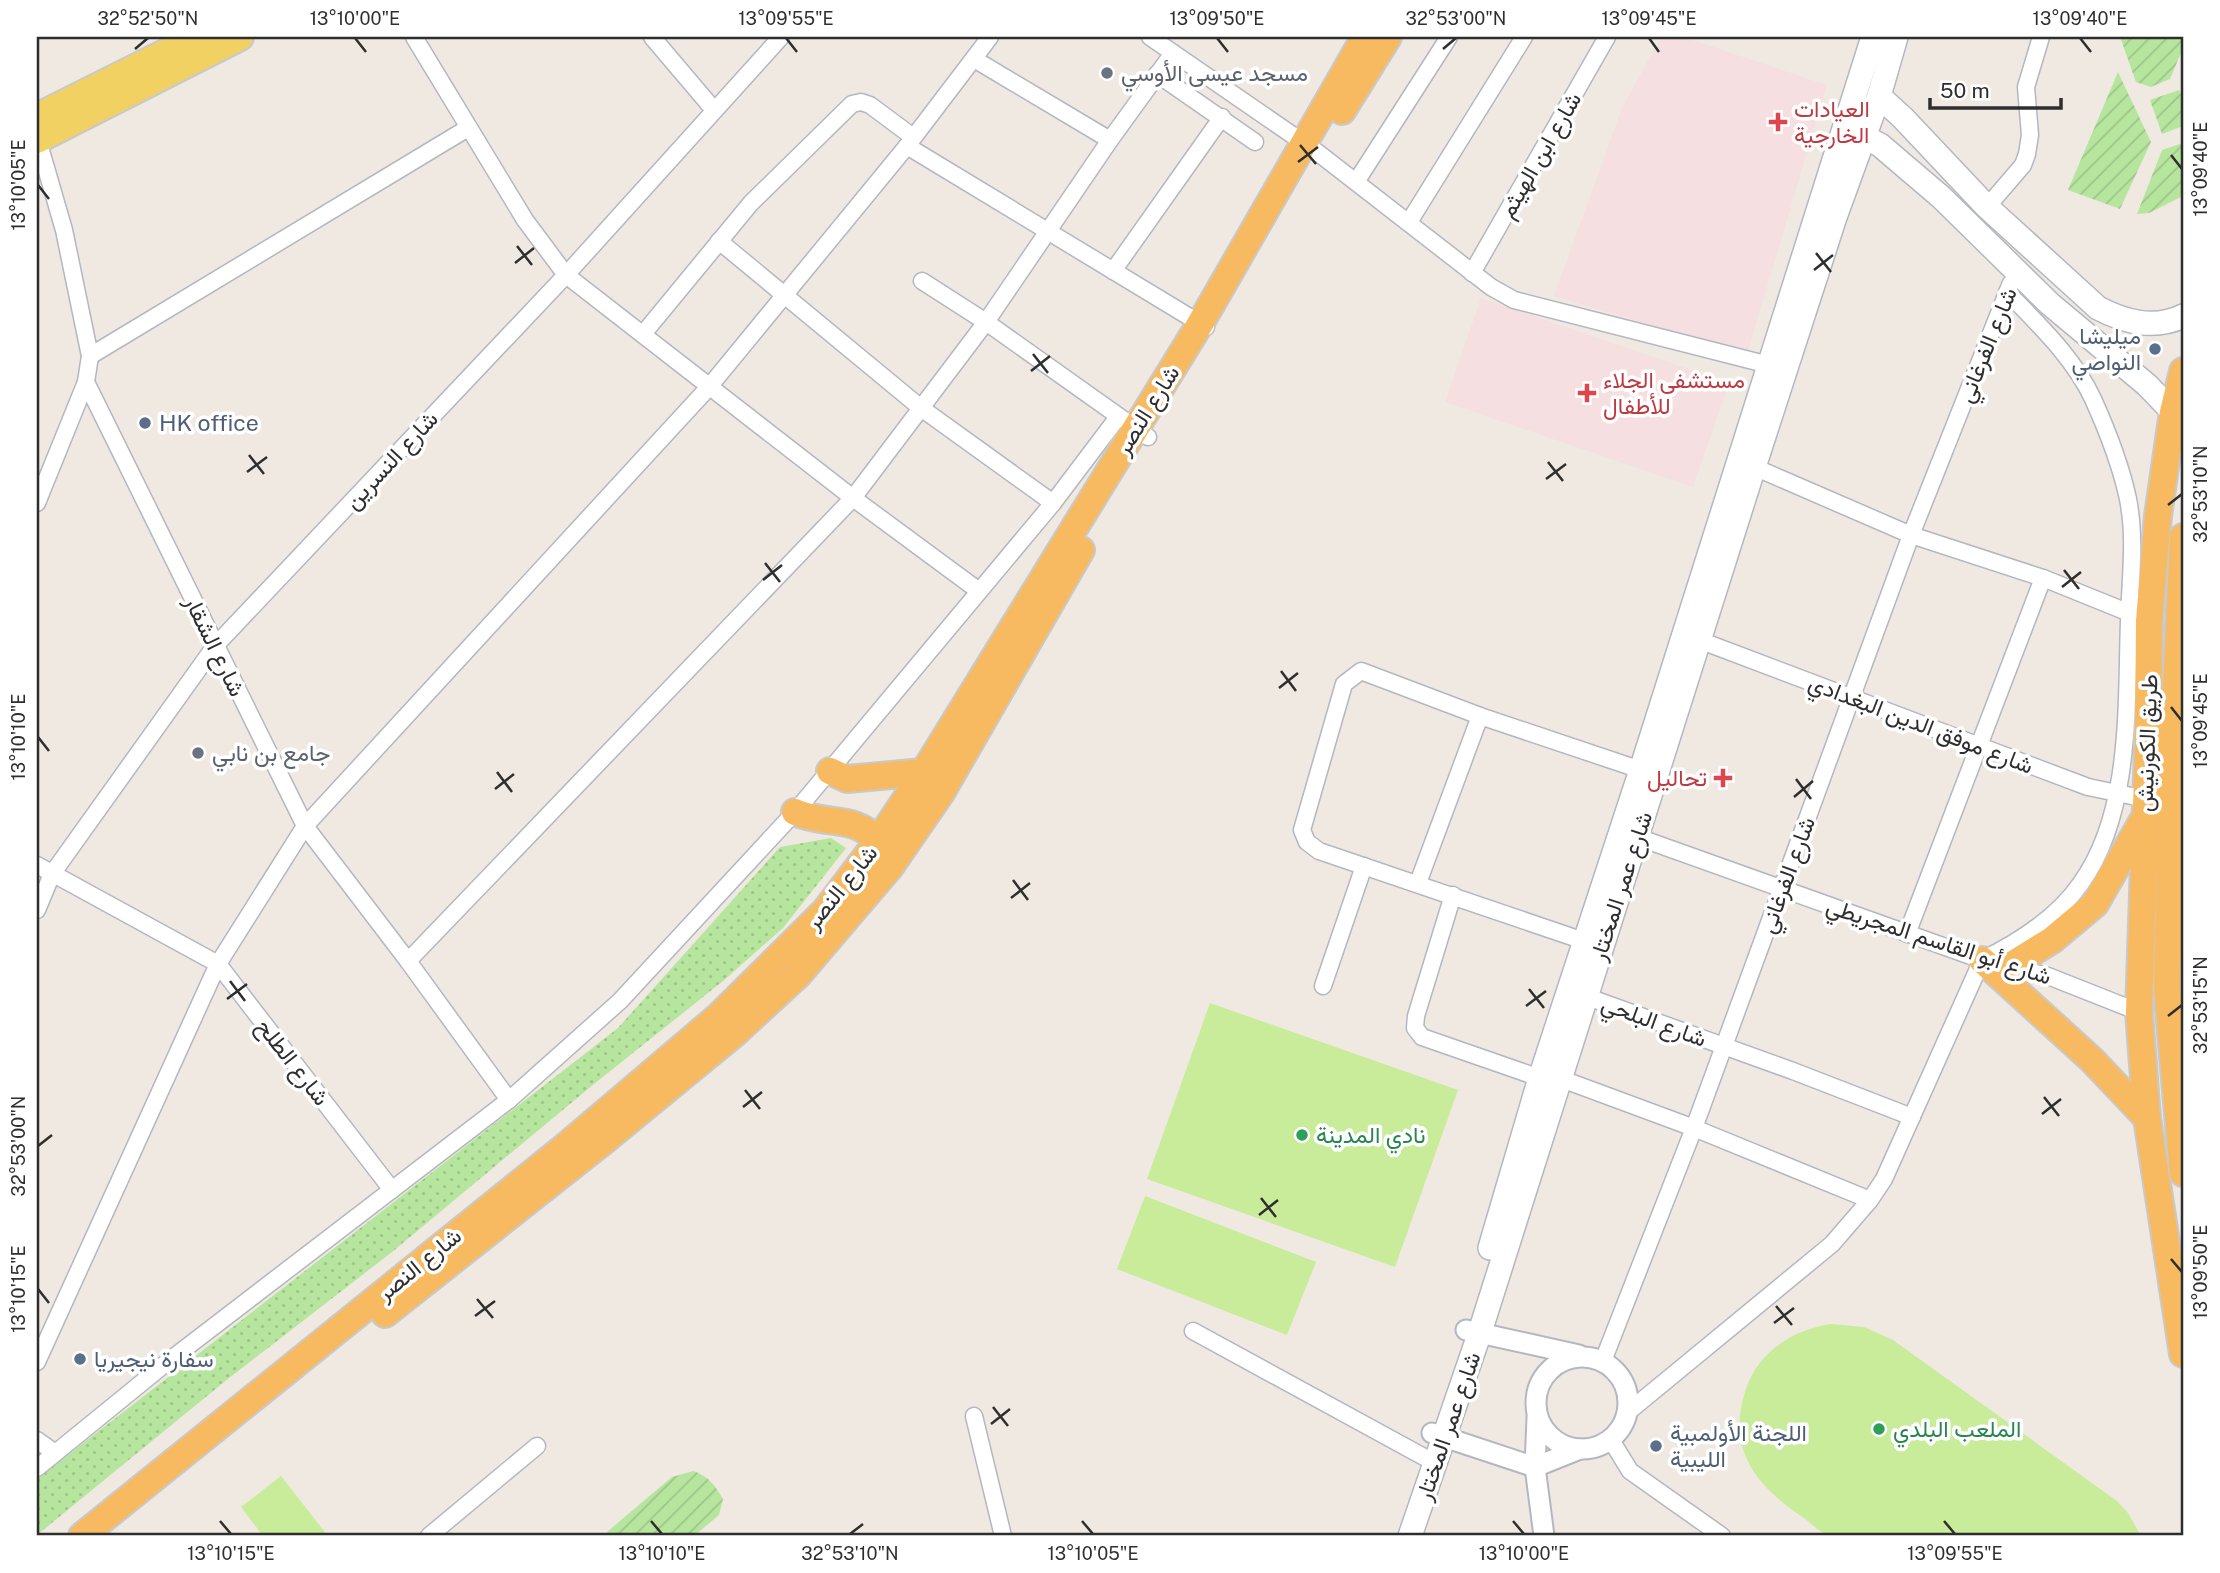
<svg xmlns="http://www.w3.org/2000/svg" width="2220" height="1573" font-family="'Public Sans',Vazirmatn,sans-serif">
<defs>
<pattern id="grass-dots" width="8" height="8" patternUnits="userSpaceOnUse" patternTransform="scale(1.75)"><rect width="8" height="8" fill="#b6e59e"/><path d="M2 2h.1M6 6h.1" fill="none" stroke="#9dc588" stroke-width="1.8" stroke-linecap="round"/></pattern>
<pattern id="garden-furrows" width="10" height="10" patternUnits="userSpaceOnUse" patternTransform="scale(1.75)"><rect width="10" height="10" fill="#b6e59e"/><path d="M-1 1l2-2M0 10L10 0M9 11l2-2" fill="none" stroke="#9dc588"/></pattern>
</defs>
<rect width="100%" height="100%" fill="#efe9e1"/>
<g fill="#f5dfe0">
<path d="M1661,37H1683L1827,85L1747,354L1554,296L1622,108Z"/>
<path d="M1481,298L1729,383L1693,487L1445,402Z"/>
</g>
<path fill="url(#grass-dots)" d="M831,838L846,848L783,928L723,981L594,1084L392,1252L229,1378L37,1535V1479L618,1028L780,847Z"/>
<g fill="url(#garden-furrows)">
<path d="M2120,37H2183V48L2170,79L2151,87L2136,82Z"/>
<path d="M2118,72L2151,142L2120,209L2068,190Z"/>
<path d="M2179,90L2183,100V126L2162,134L2150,100Z"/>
<path d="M2183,143V196L2149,213L2137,214L2162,150Z"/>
<path d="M693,1471C708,1476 715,1485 723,1499L719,1515L694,1536H610L607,1532L672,1477Z"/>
</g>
<g fill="#c9ec9a">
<path d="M1210,1003L1458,1090L1395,1267L1147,1179Z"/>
<path d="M1145,1196L1316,1262L1287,1335L1117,1269Z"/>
<path d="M1831,1324L1864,1327L1893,1340L2117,1501L2128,1513L2141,1536C2070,1536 1999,1536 1928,1536C1900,1536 1859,1540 1832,1536C1822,1535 1810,1522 1801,1516C1756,1485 1727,1450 1745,1392C1757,1352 1792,1330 1831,1324Z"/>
<path d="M281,1476L328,1536H263L241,1507Z"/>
</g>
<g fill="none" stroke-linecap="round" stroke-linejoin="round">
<defs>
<g id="minor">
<path d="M414,37L525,220L566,275L853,498L979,591"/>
<path d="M652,37L714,110"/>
<path d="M1150,37L1317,152L1491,287L1514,300L1769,365"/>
<path d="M974,59L1110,140"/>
<path d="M1157,74L1255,142"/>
<path d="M37,137L64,230L90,356L86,382L305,826L408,961L509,1100"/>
<path d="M907,146L1206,327"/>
<path d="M1356,182L1449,37"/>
<path d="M1987,207L2023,165L2027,154L2030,135L2026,87L2041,37"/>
<path d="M1409,222L1524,37"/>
<path d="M719,241L921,408L1053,503"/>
<path d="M1113,271L1222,117"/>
<path d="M1472,273L1607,37"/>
<path d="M922,281L986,322L1148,437"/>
<path d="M643,334L751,203L852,104L861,102L870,105L913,137"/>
<path d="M90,356L468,128"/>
<path d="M1754,467L1911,535L2043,578L2137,616"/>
<path d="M37,503L86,382"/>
<path d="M1699,640L2088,787L2146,799"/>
<path d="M1629,834L1982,960L2048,976L2139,1012"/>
<path d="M37,865L218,964L392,1190"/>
<path d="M1418,883L1480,716"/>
<path d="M1453,895L1416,1016L1415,1028L1422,1037L1540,1078"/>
<path d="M37,910L52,874L215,646L566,275L781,37"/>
<path d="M1907,934L2043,578"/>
<path d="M1584,941L1319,851L1307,842L1302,830L1344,684L1361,671L1480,716L1641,770"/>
<path d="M408,961L853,498L986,322L1110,140L1173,53"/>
<path d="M1323,986L1364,866"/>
<path d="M1585,996L1793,1071L1912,1117"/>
<path d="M1559,1078L1694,1128L1870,1200"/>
<path d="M1193,1331L1424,1457"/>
<path d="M1603,1361L1694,1128L1911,535L2011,283"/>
<path d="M37,1362L218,964L305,826L709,387L907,146L990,37"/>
<path d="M1628,1412L1832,1244L1870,1200L1884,1179L1982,960C2019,942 2057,918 2081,883C2132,812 2126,704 2129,621C2130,580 2136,539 2128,499C2121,466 2107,430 2093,399C2074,358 2038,324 2007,292"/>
<path d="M974,1416L1003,1536"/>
<path d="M37,1440L55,1453"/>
<path d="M1611,1440L1630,1471L1722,1536"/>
<path d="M37,1468L166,1363L509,1100L620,1001L795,812L1053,503L1118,417"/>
<path d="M429,1536L537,1446"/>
</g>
<g id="tertiary">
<path d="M1466,1330L1579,1355"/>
<circle cx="1582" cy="1403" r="46"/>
<path d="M1537,1417L1535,1467L1544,1536"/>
<path d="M1432,1433L1535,1467L1580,1449"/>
</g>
<g id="secondary">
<path d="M1879,96L1903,118L1987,207L2098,308C2125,322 2154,330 2183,316"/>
<path d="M1853,131L1880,145L1941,197L2050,304L2147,385L2173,412"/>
<path d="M1490,1248L1540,1078L1641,770L1873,37"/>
<path d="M1410,1536L1479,1335L1754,467L1835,217L1879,96L1896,37"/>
</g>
<g id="primary">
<path d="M37,117L197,37"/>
<path d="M37,140L240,37"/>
</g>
<g id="trunk">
<path d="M1342,111L1388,37"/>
<path d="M2183,371L2173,412L2158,516L2149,621L2148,747L2139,1012L2147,1118L2183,1354"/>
<path d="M2183,537L2173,753L2167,986L2183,1173"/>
<path d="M830,771L847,779L924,772"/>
<path d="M795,812C826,826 854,814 878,841"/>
<path d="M1982,960L2092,1060L2147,1118"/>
<path d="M2010,966L2052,940L2095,904L2142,822"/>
<path d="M385,1314L605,1140L734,1034L798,975L890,867L941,793L1081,550"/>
<path d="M82,1536L566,1146L719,1016L825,911L878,841L924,772L1200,324L1365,37"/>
</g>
</defs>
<use href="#minor" stroke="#b4b7c1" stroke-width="19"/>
<use href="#tertiary" stroke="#b4b7c1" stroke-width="23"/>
<use href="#secondary" stroke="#b4b7c1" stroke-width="26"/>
<use href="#primary" stroke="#c9c9c9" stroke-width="30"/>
<use href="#trunk" stroke="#c9c9c9" stroke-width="30"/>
<use href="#minor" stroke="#fff" stroke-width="16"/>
<use href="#tertiary" stroke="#fff" stroke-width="19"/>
<use href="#secondary" stroke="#fff" stroke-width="23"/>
<use href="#primary" stroke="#f2d163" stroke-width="26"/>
<use href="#trunk" stroke="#f8ba60" stroke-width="26"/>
</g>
<path fill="none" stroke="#2e2e2e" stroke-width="2.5" d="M355,38L366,52M786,38L797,52M1217,38L1228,52M1649,38L1659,52M2080,38L2091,52M135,49L148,38M1443,49L1456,38M1300,145L1316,164M2171,155L2182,169M1298,162L1318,147M38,185L49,199M517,246L532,265M1816,253L1831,272M515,263L534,248M1814,270L1833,255M1033,354L1048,373M1031,371L1050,356M249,455L264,474M1548,462L1563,481M247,472L267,457M1546,479L1566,464M2168,505L2182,494M765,563L780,582M2064,570L2079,589M763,580L782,565M2062,587L2081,572M1281,671L1296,691M1279,688L1298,673M2171,707L2182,721M38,737L49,751M497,772L512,792M1796,779L1811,799M495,789L514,774M1794,797L1813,781M1013,880L1028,900M1011,898L1030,883M230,981L245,1001M1529,989L1544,1008M227,999L247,984M1526,1006L1546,991M2168,1016L2182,1005M745,1090L760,1109M2044,1097L2059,1116M743,1107L762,1092M2042,1114L2061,1099M38,1146L52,1135M1261,1198L1276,1217M1259,1215L1278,1200M2171,1259L2182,1272M38,1289L49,1303M477,1299L493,1318M1776,1306L1792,1325M475,1316L495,1301M1774,1323L1794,1308M993,1407L1008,1426M991,1424L1010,1409M220,1521L231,1534M651,1521L662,1534M1082,1521L1093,1534M1513,1521L1524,1534M1944,1521L1955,1534M850,1534L863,1524"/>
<g fill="#6b7280" stroke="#fff" stroke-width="2.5">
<circle cx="1107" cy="73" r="7"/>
<circle cx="198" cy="753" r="7"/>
</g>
<g fill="#e0444e" stroke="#fff" stroke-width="2.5">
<path d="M1774.5 111.5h7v7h7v7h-7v7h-7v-7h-7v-7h7z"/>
<path d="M1583.5 382.5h7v7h7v7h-7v7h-7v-7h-7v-7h7z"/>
<path d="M1719.5 767.5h7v7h7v7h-7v7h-7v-7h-7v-7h7z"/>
</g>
<g fill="#5c6f8a" stroke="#fff" stroke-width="2.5">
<circle cx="2155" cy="349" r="7"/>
<circle cx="145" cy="423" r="7"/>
<circle cx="80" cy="1359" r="7"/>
<circle cx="1656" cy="1446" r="7"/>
</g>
<g fill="#2e9e5b" stroke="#fff" stroke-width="2.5">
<circle cx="1302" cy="1135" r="7"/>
<circle cx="1879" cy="1429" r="7"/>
</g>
<g text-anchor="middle" stroke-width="7" stroke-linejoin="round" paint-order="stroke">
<g font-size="23" fill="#5b616d" stroke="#fff" text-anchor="start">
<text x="1121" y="81">مسجد عيسى الأوسي</text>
<text x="212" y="761">جامع بن نابي</text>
</g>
<g font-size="23" fill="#be3a42" stroke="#fff" text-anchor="start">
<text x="1794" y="117">العيادات<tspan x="1794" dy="26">الخارجية</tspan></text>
<text x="1603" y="388">مستشفى الجلاء<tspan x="1603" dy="26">للأطفال</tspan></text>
<text x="1707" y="786" text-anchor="end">تحاليل</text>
</g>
<g font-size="23" fill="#2e2e2e" stroke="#fff">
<text transform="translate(1540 155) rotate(-60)" y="8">شارع ابن الهيثم</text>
<text transform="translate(1987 345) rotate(-68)" y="8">شارع الفرغاني</text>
<text transform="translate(1147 410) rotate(-58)" y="8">شارع النصر</text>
<text transform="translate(391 460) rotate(-47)" y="8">شارع النسرين</text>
<text transform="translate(215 646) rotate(64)" y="8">شارع الشقار</text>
<text transform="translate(1921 724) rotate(21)" y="8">شارع موفق الدين البغدادي</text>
<text transform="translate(2147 743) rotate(-88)" y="8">طريق الكورنيش</text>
<text transform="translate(1787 875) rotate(-70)" y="8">شارع الفرغاني</text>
<text transform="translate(1621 886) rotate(-72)" y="8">شارع عمر المختار</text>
<text transform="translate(841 887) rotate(-51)" y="8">شارع النصر</text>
<text transform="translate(1939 941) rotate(18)" y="8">شارع أبو القاسم المجريطي</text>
<text transform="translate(1654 1021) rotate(20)" y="8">شارع البلحي</text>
<text transform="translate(293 1062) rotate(52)" y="8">شارع الطلح</text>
<text transform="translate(419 1264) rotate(-39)" y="8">شارع النصر</text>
<text transform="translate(1448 1426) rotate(-71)" y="8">شارع عمر المختار</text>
</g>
<g font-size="23" fill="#4e5e75" stroke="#fff" text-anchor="start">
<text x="2141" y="344" text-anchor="end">ميليشا<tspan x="2141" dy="26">النواصي</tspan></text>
<text x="159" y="431">HK office</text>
<text x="94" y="1367">سفارة نيجيريا</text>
<text x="1670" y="1441">اللجنة الأولمبية<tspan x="1670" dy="26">الليبية</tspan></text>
</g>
<g font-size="23" fill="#27864d" stroke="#fff" text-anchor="start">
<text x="1316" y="1143">نادي المدينة</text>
<text x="1893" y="1437">الملعب البلدي</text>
</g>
</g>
<rect width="2220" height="1573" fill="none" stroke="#ffffff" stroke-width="77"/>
<path d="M1930 98v10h131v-10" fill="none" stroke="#2e2e2e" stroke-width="3.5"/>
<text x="1940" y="98" font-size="21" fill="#2e2e2e" stroke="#ffffff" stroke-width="5" paint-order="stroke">50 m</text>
<rect x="38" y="38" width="2144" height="1496" fill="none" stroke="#2e2e2e" stroke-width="2.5"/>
<g font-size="18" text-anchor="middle" fill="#2e2e2e">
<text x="148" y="25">32°52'50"N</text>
<text x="355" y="25">13°10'00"E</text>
<text x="786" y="25">13°09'55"E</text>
<text x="1217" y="25">13°09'50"E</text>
<text x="1456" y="25">32°53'00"N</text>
<text x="1649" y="25">13°09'45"E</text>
<text x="2080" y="25">13°09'40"E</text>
<text transform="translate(2201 169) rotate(-90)" y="6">13°09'40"E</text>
<text transform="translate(19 185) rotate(-90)" y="6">13°10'05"E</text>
<text transform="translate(2201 494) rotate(-90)" y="6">32°53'10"N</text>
<text transform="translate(2201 721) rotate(-90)" y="6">13°09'45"E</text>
<text transform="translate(19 737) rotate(-90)" y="6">13°10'10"E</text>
<text transform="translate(2201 1005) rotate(-90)" y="6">32°53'15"N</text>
<text transform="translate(19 1146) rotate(-90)" y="6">32°53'00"N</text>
<text transform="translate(2201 1272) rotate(-90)" y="6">13°09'50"E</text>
<text transform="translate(19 1289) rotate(-90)" y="6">13°10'15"E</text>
<text x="231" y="1560">13°10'15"E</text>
<text x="662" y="1560">13°10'10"E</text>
<text x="850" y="1560">32°53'10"N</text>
<text x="1093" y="1560">13°10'05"E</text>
<text x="1524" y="1560">13°10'00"E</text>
<text x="1955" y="1560">13°09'55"E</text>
</g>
</svg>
